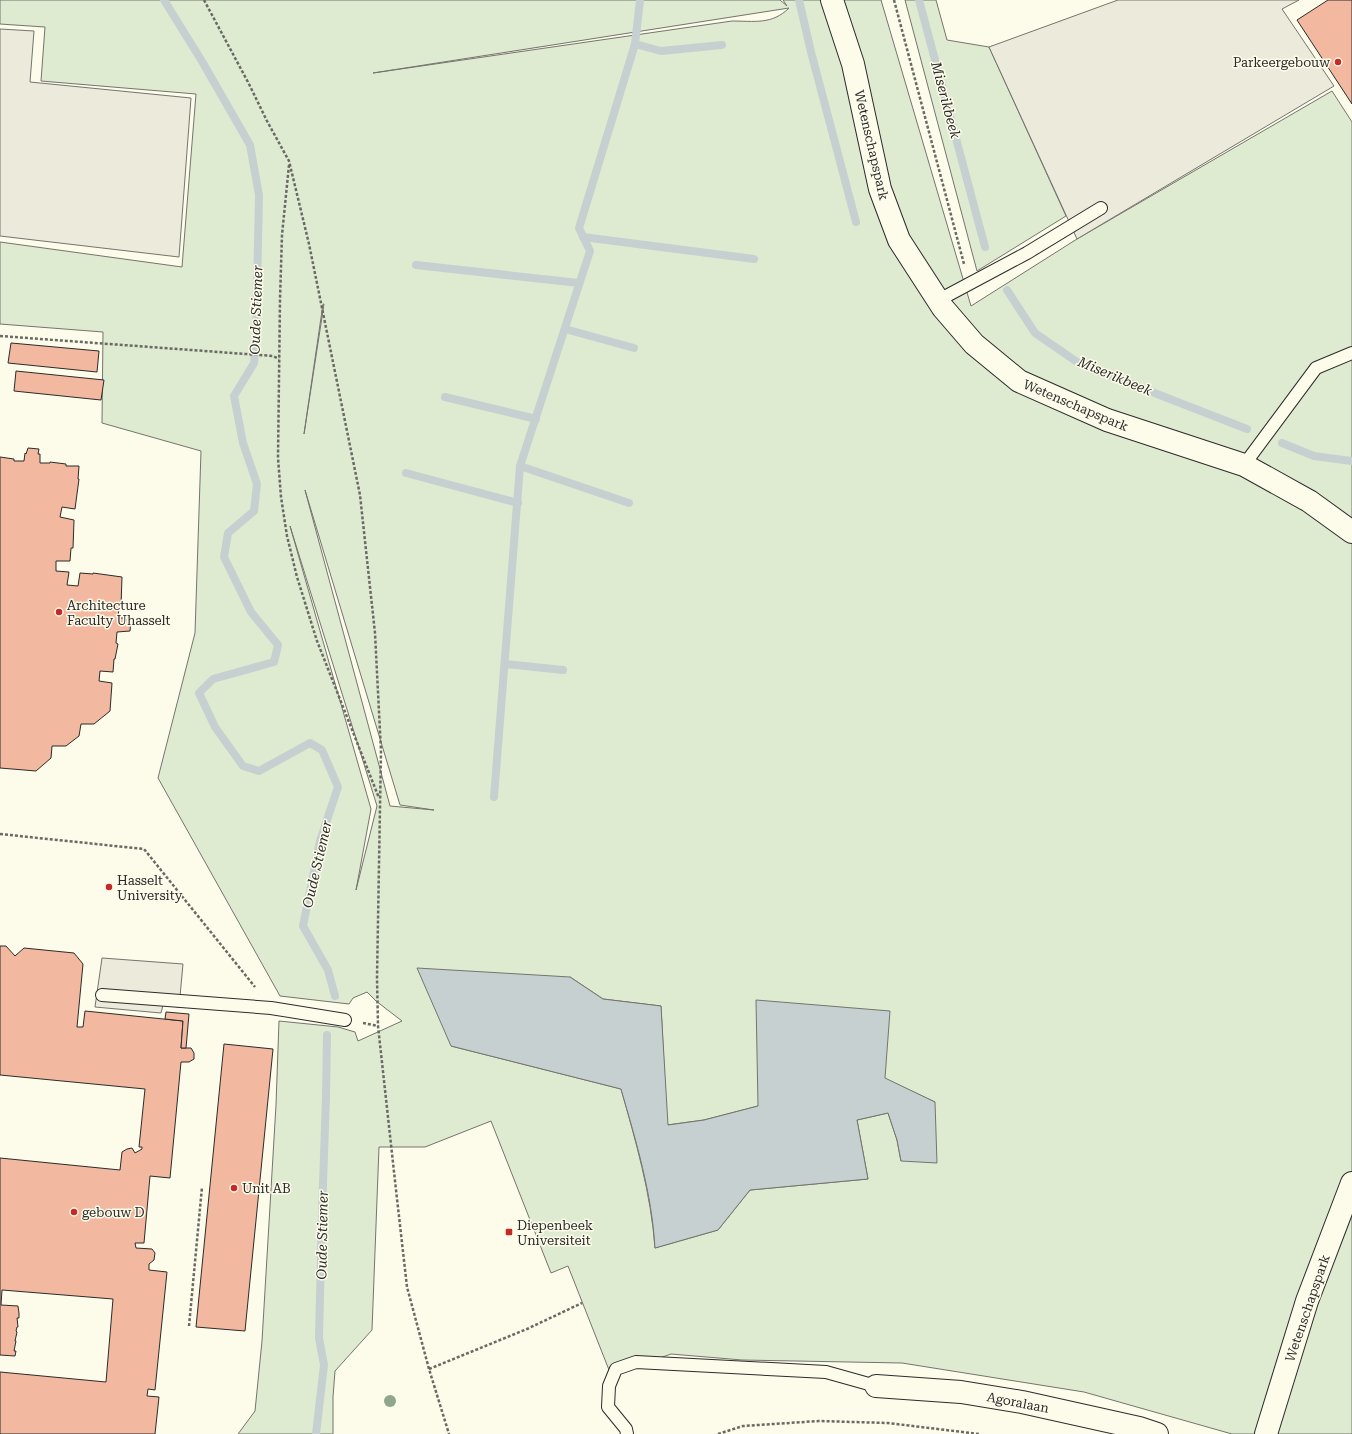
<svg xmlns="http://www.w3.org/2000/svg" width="1352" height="1434" font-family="'Roboto Serif',serif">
<rect width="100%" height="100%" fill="#fdfbea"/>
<g fill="#deebd1" stroke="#74746e" fill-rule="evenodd">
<path d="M0,0H780L787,6L783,0H881L971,306L1077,239L1332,91L1352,122V1434H1232L1084,1392L902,1363L742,1360L671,1354L611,1375L568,1266L551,1273L491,1121L425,1147H379L372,1330L335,1371L333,1397V1434H238L255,1411L262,1341L276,1105L279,1021L338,1027L355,1032L358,1041L402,1021L376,1001L367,992L353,998L349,1004L280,996L158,778L195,633L201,451L102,423L103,332L0,324V242L182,267L196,94L41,81L45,27L0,24ZM789,8C772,25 754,21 732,21L373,73ZM323,304H324L304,434ZM305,490L400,805L434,810L390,806ZM290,526L377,806L356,890L371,809ZM570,977L603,999L661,1006L667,1125L704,1120L758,1106L885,1079L935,1102L901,1161L897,1140L888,1113L857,1120L868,1179L750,1190L718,1230L655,1248C651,1194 636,1142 621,1089L451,1046Z"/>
<path d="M905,0H936L947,40L989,47L1066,216L977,271Z"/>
</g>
<g fill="#eceadb" stroke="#74746e">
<path d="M1118,0H1299L1282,9L1334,86L1077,239L989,47Z"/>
<path d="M0,29L34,31L30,82L191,98L179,257L0,236Z"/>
<path d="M102,958L183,964L179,1007L163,1005L161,1013L95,1007Z"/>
</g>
<path fill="#c7d0d0" stroke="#74746e" d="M417,968L570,977L603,999L661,1006L668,1125L704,1120L758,1106L756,1000L890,1011L885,1078L935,1102L937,1163L901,1161L897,1140L888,1113L857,1120L868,1179L750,1190L718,1230L655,1248C652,1194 636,1141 621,1089L451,1046Z"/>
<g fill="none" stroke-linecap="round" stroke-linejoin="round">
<g stroke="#c7d0d0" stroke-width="8">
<path d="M164,0L203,63L250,145L259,195L256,340L254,363L234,396L243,443L257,484L254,511L228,533L224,557L251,612L278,645L274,662L213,679L199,693L215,727L243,766L259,771L310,743L322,750L338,787L320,841L303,926L328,970L335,996"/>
<path d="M799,0L811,52L856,222"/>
<path d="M919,0L985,247"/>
<path d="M635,44L661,51L722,45"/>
<path d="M583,237L754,259"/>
<path d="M416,265L579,283"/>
<path d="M1007,290L1035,333L1080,364L1247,429"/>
<path d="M565,329L634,348"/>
<path d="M445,397L536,419"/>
<path d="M1282,443L1314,456L1352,461"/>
<path d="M520,466L629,503"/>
<path d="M406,473L518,503"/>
<path d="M505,664L563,670"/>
<path d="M494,797L520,466L590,251L579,228L635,44L640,0"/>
<path d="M316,1434L324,1365L319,1338L322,1213L326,1097L327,1035"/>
</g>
</g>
<g fill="#f2b8a0" stroke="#2b2b2b">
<path d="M1328,0H1352V104L1297,20Z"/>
<path d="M11,343L99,351L97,372L8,363Z"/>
<path d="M16,371L104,380L101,400L14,391Z"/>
<path d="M28,448L39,449L38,454H40V463H50V462L66,464V466H79L78,479H79L75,509L62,507L60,517L74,520L73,548H71L70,561H56V571L69,572L67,585L78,586L80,573L93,574V573L122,577L121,606H119L118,618H126L125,620H131L130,631L117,632L116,643L118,644L115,659H114L113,672L100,671L99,681L112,683L110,711L94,724H81L79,736L66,746H52L51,758L36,771L0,768V457L14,459V461H24L25,453L26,454Z"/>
<path d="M0,946H6L15,956L24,948L74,953L83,964L77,1027H83L85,1011L183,1021L181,1048H191L194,1053V1059L189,1062H181L170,1178L150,1176L144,1243H135L136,1248L152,1249L155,1253L154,1260L149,1264V1270L167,1272L155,1390L148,1389L147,1396L159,1397L155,1434H0V1372L106,1382L113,1299L2,1290L1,1305L18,1306L19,1313V1318H17L18,1327H17L16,1331L17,1332L15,1341H16L14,1351H16L15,1356L0,1355V1158L120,1170L122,1152L127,1149L132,1148L135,1153L142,1149V1147H139L145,1089L0,1075Z"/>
<path d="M166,1012L189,1014L186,1048H181L183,1021L165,1019Z"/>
<path d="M224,1044L273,1049L245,1331L196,1327Z"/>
</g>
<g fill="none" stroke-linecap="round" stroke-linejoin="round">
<defs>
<g id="service">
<path d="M937,301L1027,253L1101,208"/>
<path d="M1244,465L1316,368L1352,353"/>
<path d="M102,995L271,1008L345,1020"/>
<path d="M627,1434L626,1429L608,1407L609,1386L616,1369L636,1362L826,1372L876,1386"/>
</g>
<g id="minor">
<path d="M832,0L853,64L880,189L899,240L943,308L974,344L1019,381L1107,420L1244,465L1309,501L1352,532"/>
<path d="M876,1386L961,1392L1022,1402L1139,1428L1157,1434"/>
<path d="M1266,1434L1307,1301L1352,1183"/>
</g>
</defs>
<use href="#service" stroke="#2b2b2b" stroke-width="14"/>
<use href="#minor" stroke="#2b2b2b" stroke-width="24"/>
<g stroke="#6a6964" stroke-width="2.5" stroke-dasharray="3 2" stroke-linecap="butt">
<path d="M204,0L249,84L267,121L289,161L309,244L360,495L375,633L381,751L377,978L378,1026L395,1181L407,1287L429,1369L449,1434"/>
<path d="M894,0L964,264"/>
<path d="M289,165L282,235L280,299L278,458L281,497L287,536L297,577L317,641L379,798"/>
<path d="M0,336L273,356L279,359"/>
<path d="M0,834L144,849L255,987"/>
<path d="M363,1023L378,1026"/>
<path d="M189,1326L202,1187"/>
<path d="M429,1369L527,1329L582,1303"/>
<path d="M718,1434L743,1426L819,1421L888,1423L979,1434"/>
</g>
<use href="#service" stroke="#fdfbea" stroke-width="12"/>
<use href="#minor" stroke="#fdfbea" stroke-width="22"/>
</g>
<circle fill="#8ea78a" cx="390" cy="1401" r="6"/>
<g fill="#c62828" stroke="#fdfbea" stroke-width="1.5">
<circle cx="1338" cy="62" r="4"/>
<circle cx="59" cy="612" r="4"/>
<circle cx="109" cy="887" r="4"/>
<circle cx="234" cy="1188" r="4"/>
<circle cx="74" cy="1212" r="4"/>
<rect x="505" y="1228" width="8" height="8" rx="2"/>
</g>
<g text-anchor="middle" stroke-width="3" stroke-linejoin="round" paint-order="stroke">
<g font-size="13" fill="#2b2b2b" stroke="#fdfbea" text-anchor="start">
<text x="1330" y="67" text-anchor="end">Parkeergebouw</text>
<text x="67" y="610">Architecture<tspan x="67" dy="15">Faculty Uhasselt</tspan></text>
<text x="117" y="885">Hasselt<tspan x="117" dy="15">University</tspan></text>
<text x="242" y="1193">Unit AB</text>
<text x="82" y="1217">gebouw D</text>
<text x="517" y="1230">Diepenbeek<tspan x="517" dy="15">Universiteit</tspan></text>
</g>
<g font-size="13" fill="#2b2b2b" stroke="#fdfbea">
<text transform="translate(872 145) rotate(77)" y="5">Wetenschapspark</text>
<text transform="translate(1076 405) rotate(23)" y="5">Wetenschapspark</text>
<text transform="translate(1307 1308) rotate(-71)" y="5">Wetenschapspark</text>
<text transform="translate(1018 1402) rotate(11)" y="5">Agoralaan</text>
</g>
<g font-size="14" font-style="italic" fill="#2b2b2b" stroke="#fdfbea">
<text transform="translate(946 100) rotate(75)" y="5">Miserikbeek</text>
<text transform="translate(256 310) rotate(-88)" y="5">Oude Stiemer</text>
<text transform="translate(1115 376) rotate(23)" y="5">Miserikbeek</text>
<text transform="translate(317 864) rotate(-77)" y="5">Oude Stiemer</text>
<text transform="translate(322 1235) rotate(-89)" y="5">Oude Stiemer</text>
</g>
</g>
</svg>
